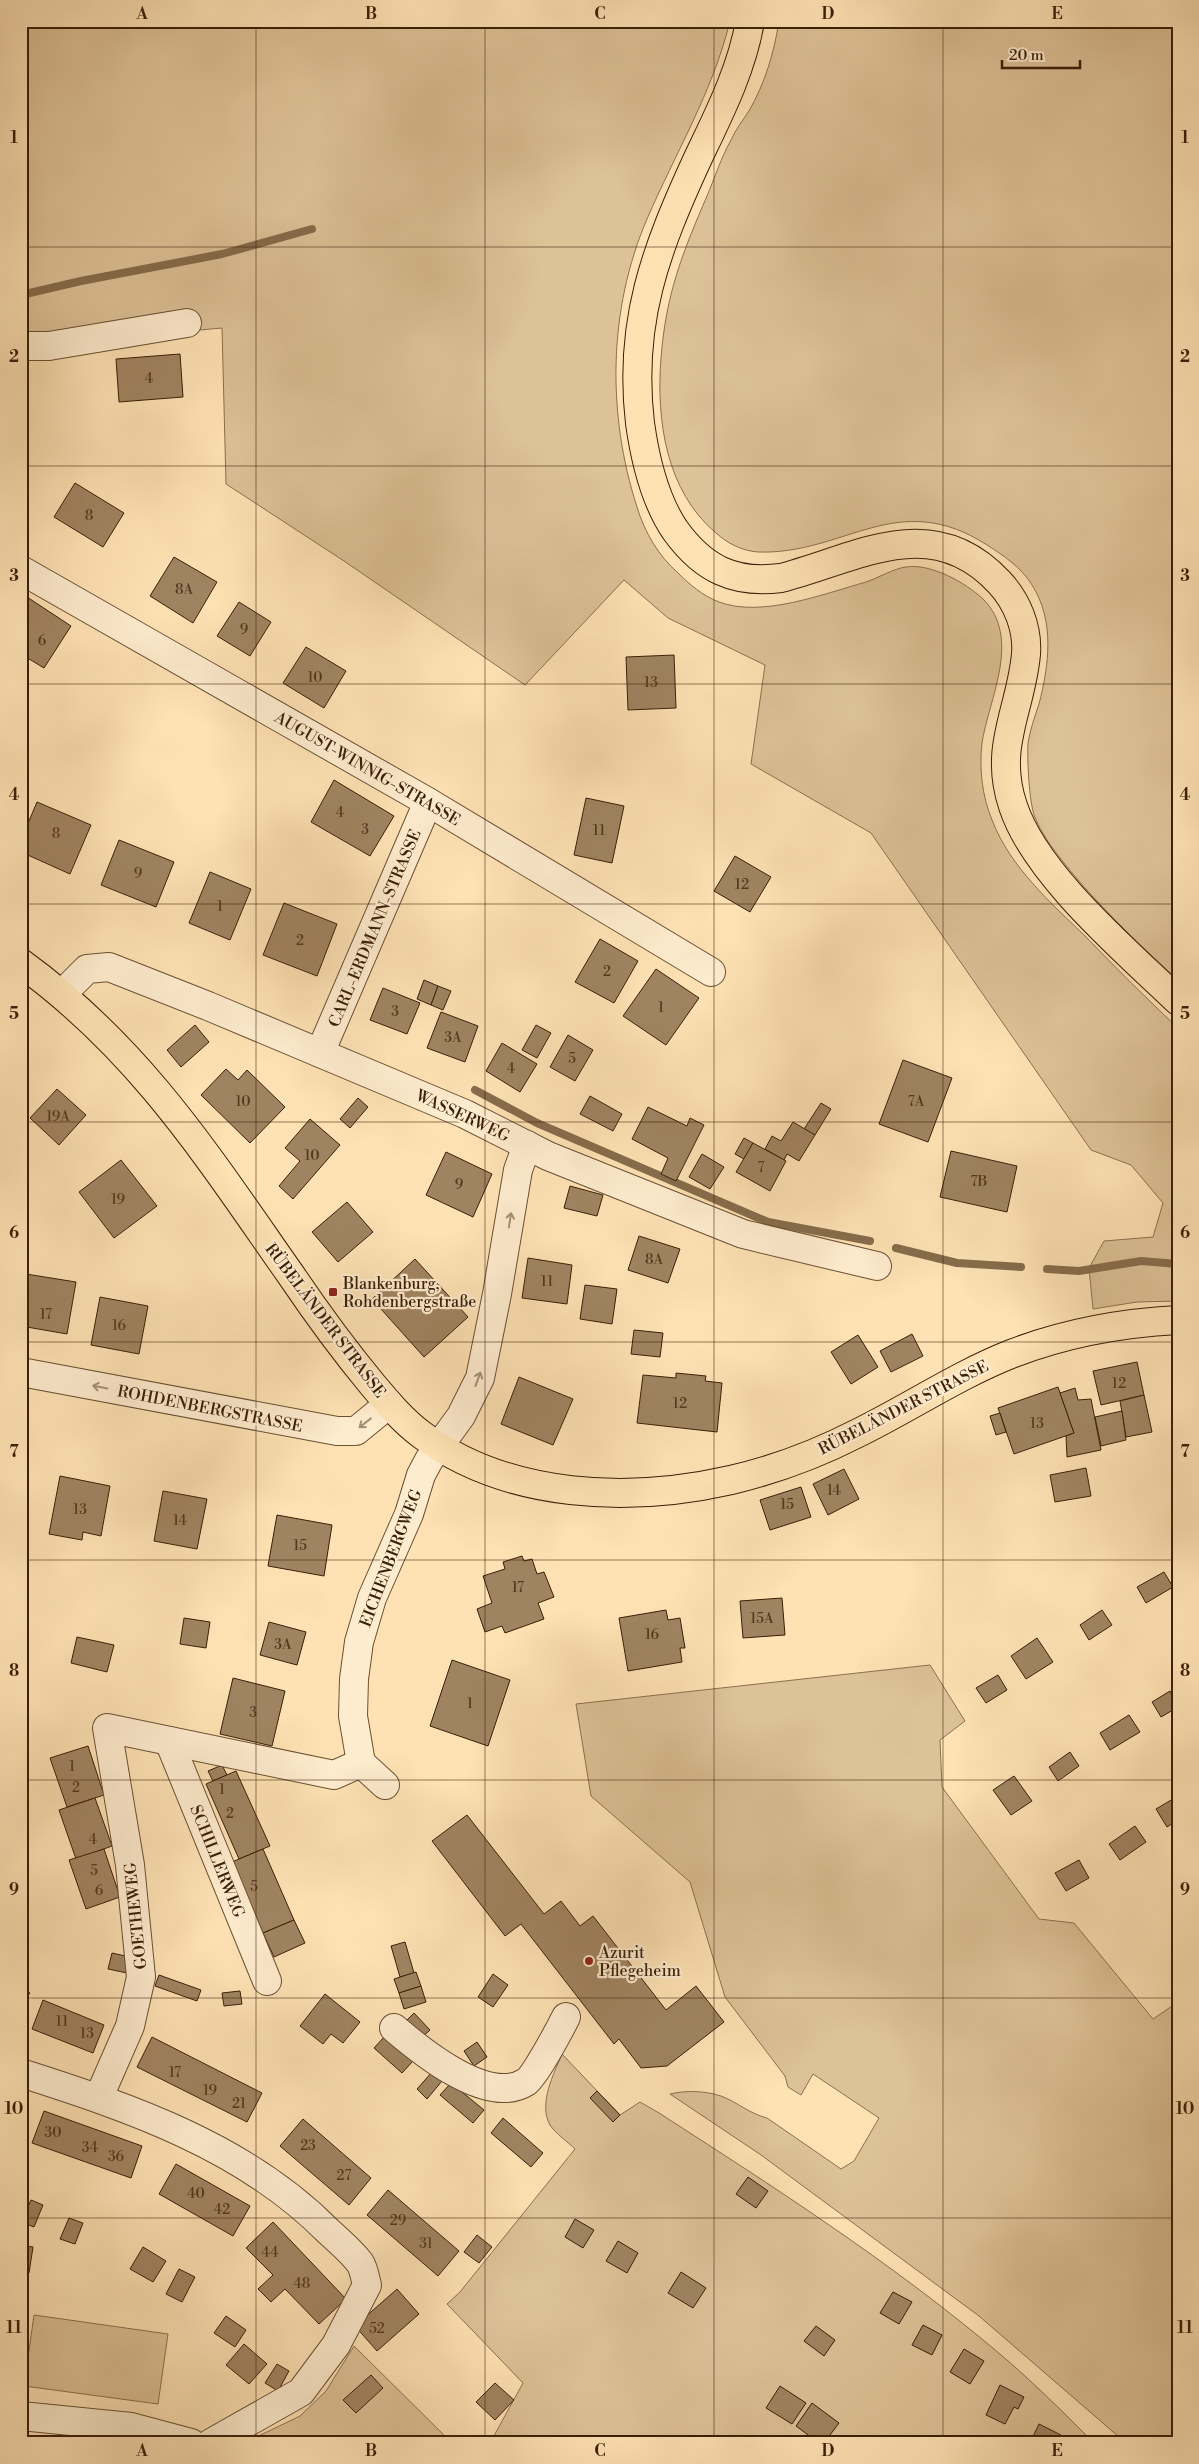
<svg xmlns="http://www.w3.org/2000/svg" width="1199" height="2464" font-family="'Libre Bodoni',serif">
<rect width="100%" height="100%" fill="#fee2b4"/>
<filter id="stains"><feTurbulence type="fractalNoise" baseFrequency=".004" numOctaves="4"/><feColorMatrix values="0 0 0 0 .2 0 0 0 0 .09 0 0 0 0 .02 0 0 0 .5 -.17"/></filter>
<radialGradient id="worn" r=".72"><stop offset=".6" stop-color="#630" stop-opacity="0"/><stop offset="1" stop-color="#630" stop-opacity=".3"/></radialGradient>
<g fill="#ddc197" stroke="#8c704f">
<path d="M48,21H730C713,91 675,154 647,219C608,310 607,414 637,507C645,533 658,555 678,573C689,584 703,596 719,602C762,618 823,594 866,582C878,578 895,568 906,567C931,563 966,583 983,599C1022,638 989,698 982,743C979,768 982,796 992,820C1010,867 1051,903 1086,937C1116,968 1146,998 1178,1028V1301L1137,1302L1093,1309L1089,1268L1104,1241L1153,1237L1163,1203L1131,1165L1091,1150L871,833L751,764L765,665L668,618L624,580L525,685L344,561L226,484L222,328L21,346V32Z"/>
<path d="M779,21H1178V980C1143,949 1043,854 1033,811C1029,796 1027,758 1028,743C1030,730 1035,716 1039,704C1049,665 1055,621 1032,585C1021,567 1004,556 987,545C897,487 845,555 758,552C742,551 727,543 716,533C666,491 656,420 661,358C666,294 682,254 707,196C715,177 721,158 731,140C736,129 743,120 749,111C765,83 774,53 779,21Z"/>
<path d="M930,1665L965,1721L940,1740L942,1787L1039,1919L1074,1923L1153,2019L1178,2002V2443H1126L979,2316L761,2155L670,2094C686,2090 706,2091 721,2096C737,2102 750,2114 767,2118L841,2169L854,2161L879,2118L813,2074L801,2095L788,2087L785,2076L725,1997L690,1882L591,1796L576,1704Z"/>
<path d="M562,2054L620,2115L640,2102L659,2113C774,2187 889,2261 994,2349C1029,2378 1062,2411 1094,2443H490L523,2383L447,2304L460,2292L575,2149C568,2142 555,2133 550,2125C538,2104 554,2073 562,2054Z"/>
<path d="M34,2315L168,2334L158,2404L24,2386Z"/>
<path d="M354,2346L452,2443H244L300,2416L326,2391Z"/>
</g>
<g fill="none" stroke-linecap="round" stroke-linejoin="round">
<g stroke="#876c4b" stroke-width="8">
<path d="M21,295L81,281L222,254L312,229"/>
<path d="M475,1090L537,1123L768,1222L870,1241"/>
<path d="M896,1248L957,1263L1021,1267"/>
<path d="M1047,1269L1079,1271L1141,1261L1178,1264"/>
</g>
</g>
<g fill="#a08461" stroke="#3a1f07">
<path d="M180,354L183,397L119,402L116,359Z"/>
<path d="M75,483L124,513L103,547L54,517Z"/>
<path d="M174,557L217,582L193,623L150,596Z"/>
<path d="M27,597L71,626L44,668L21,654V605Z"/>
<path d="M239,602L271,622L250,656L217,636Z"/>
<path d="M306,647L346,671L324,708L283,683Z"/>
<path d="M674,655L676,708L628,710L626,657Z"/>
<path d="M334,780L394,816L370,856L311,822Z"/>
<path d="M586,798L624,806L612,863L574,855Z"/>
<path d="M37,802L91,825L70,874L21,852V840Z"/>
<path d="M119,840L174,862L156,907L101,885Z"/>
<path d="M735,856L771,877L750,912L714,891Z"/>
<path d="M210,872L251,889L230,940L189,923Z"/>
<path d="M284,903L337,924L317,976L263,955Z"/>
<path d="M600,939L638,961L614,1003L575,982Z"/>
<path d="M656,969L699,998L666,1045L623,1016Z"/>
<path d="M424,980L438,986L431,1005L417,999Z"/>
<path d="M438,986L451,991L443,1010L431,1005Z"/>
<path d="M383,988L420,1003L407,1034L370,1020Z"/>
<path d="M441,1012L478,1026L465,1062L427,1048Z"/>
<path d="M195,1025L209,1042L181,1067L167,1050Z"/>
<path d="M536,1025L551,1033L537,1058L522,1050Z"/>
<path d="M568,1035L593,1050L575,1081L550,1067Z"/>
<path d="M502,1043L537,1064L520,1092L486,1071Z"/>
<path d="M903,1060L952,1078L928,1142L879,1124Z"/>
<path d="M226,1069L238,1080L247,1070L285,1107L250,1143L201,1095Z"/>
<path d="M57,1089L86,1115L59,1145L30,1118Z"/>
<path d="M590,1096L622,1114L613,1131L580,1114Z"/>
<path d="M358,1098L368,1107L350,1128L340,1119Z"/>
<path d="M821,1103L831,1109L815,1135L804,1129Z"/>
<path d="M648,1107L687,1126L690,1118L704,1125L676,1181L661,1174L668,1158L632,1139Z"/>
<path d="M310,1119L340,1145L293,1199L279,1186L300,1161L285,1148Z"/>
<path d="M793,1122L815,1135L799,1161L787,1154L784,1160L765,1149L772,1136L781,1141Z"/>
<path d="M744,1138L753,1143L744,1159L735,1154Z"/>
<path d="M753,1143L786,1161L770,1191L736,1172Z"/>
<path d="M951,1151L1017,1166L1007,1212L940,1197Z"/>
<path d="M446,1152L492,1174L473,1217L426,1195Z"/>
<path d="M702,1154L724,1167L710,1189L689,1177Z"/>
<path d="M121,1160L157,1206L114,1238L79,1192Z"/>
<path d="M570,1186L603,1195L597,1216L564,1208Z"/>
<path d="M347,1202L373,1232L338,1262L312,1232Z"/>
<path d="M639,1236L680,1249L668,1283L628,1270Z"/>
<path d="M528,1258L572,1265L567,1304L522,1298Z"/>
<path d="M415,1259L468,1317L424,1357L372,1299Z"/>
<path d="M26,1274L76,1282L67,1334L21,1326V1303Z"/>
<path d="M585,1285L617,1289L612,1324L580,1319Z"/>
<path d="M100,1297L148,1306L139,1354L91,1345Z"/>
<path d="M634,1330L663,1333L660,1357L631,1354Z"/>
<path d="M912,1334L923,1356L891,1372L880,1351Z"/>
<path d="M858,1335L878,1367L851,1384L831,1352Z"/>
<path d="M1137,1362L1144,1395L1101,1405L1093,1371Z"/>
<path d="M676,1373L706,1376L705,1381L722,1383L717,1432L637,1423L643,1375L676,1378Z"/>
<path d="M519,1377L573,1399L553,1445L501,1424Z"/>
<path d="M1058,1387L1074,1433L1014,1454L998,1408Z"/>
<path d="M1075,1388L1078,1400L1091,1399L1101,1450L1067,1457L1066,1436L1074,1433L1060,1393Z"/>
<path d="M1144,1395L1152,1432L1126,1437L1120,1401Z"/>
<path d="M1122,1411L1126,1440L1101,1446L1095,1417Z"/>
<path d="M1000,1413L1006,1432L996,1435L990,1416Z"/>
<path d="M1086,1468L1091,1496L1055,1502L1050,1475Z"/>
<path d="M844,1469L859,1499L828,1515L813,1484Z"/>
<path d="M60,1476L110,1486L101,1536L83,1532L82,1540L49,1534Z"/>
<path d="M801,1487L811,1517L770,1530L760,1500Z"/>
<path d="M163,1491L207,1499L197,1549L154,1541Z"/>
<path d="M277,1515L332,1525L324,1576L268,1566Z"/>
<path d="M522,1556L524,1561L532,1559L537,1574L544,1572L554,1597L538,1603L544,1619L505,1633L502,1626L485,1632L477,1609L492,1603L483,1576L505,1569L503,1562Z"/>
<path d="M1164,1572L1173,1587L1146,1603L1137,1587Z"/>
<path d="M782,1598L785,1635L743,1638L740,1601Z"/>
<path d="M666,1610L668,1620L680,1618L685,1648H680L682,1662L628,1671L619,1618Z"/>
<path d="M1102,1610L1112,1625L1089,1640L1080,1625Z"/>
<path d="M184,1618L210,1622L206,1648L180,1644Z"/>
<path d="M269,1622L306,1632L297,1665L260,1655Z"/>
<path d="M77,1637L114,1645L107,1672L71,1663Z"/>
<path d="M1037,1638L1053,1662L1026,1679L1011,1656Z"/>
<path d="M452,1660L510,1680L488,1746L430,1726Z"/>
<path d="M998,1675L1007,1690L986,1703L976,1688Z"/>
<path d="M233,1678L285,1691L272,1746L220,1734Z"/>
<path d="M1170,1691L1178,1707L1161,1717L1152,1702Z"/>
<path d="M1129,1715L1140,1732L1110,1750L1100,1733Z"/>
<path d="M88,1746L104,1795L67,1807L50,1758Z"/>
<path d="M1070,1752L1079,1766L1058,1781L1049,1767Z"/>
<path d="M222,1765L227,1775L213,1781L208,1771Z"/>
<path d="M236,1771L270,1846L239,1859L206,1784Z"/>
<path d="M1014,1776L1032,1801L1011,1815L993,1790Z"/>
<path d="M1178,1796V1820L1167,1827L1156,1809Z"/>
<path d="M95,1798L112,1846L76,1859L59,1810Z"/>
<path d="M467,1815L544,1914L561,1901L580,1926L593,1916L666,2010L696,1986L724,2022L667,2066L641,2068L619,2039L614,2044L521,1924L505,1936L432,1841Z"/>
<path d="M1135,1826L1146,1842L1120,1860L1109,1844Z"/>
<path d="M104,1849L120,1897L86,1909L69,1860Z"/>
<path d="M263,1849L294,1920L263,1933L232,1862Z"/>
<path d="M1079,1860L1089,1878L1066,1891L1055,1873Z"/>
<path d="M294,1920L305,1943L274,1957L263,1933Z"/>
<path d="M405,1942L414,1973L400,1977L391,1946Z"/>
<path d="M112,1953L130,1957L127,1973L108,1969Z"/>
<path d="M416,1972L421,1986L399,1993L394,1979Z"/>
<path d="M493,1974L508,1985L493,2007L478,1997Z"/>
<path d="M159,1975L201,1990L197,2001L155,1986Z"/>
<path d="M421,1986L426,2002L404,2009L399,1993Z"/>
<path d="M21,1987L30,1993L21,2004Z"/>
<path d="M240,1991L242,2004L224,2006L222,1993Z"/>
<path d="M325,1994L360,2022L343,2043L331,2034L323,2044L300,2026Z"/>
<path d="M43,2000L104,2025L93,2053L32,2029Z"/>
<path d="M414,2013L430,2030L418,2041L402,2025Z"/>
<path d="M385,2036L413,2061L402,2073L374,2048Z"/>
<path d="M152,2037L262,2093L247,2122L137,2067Z"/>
<path d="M477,2042L487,2057L474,2066L464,2051Z"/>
<path d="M432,2072L442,2081L427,2099L417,2089Z"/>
<path d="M451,2083L484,2110L473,2123L440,2095Z"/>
<path d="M597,2091L620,2115L613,2122L590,2098Z"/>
<path d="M44,2111L142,2146L131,2178L32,2143Z"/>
<path d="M503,2118L543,2153L531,2167L491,2133Z"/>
<path d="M303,2119L371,2178L349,2205L280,2146Z"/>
<path d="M176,2164L250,2206L233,2236L159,2194Z"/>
<path d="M748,2177L768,2191L756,2208L736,2194Z"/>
<path d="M388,2190L459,2251L438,2276L367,2215Z"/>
<path d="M31,2200L43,2205L34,2227L21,2222Z"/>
<path d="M69,2218L83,2223L75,2244L60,2239Z"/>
<path d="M575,2219L594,2230L583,2248L565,2237Z"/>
<path d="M273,2222L346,2299L319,2324L285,2289L271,2302L258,2289L273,2275L246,2248Z"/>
<path d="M477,2235L492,2247L479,2263L464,2252Z"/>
<path d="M618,2241L638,2253L627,2273L606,2261Z"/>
<path d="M21,2245L33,2247L29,2273L21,2272Z"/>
<path d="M143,2247L166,2261L153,2282L130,2269Z"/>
<path d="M179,2269L195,2277L182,2302L166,2294Z"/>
<path d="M681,2272L706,2288L693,2308L668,2293Z"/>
<path d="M397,2289L419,2314L377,2351L355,2326Z"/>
<path d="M893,2292L912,2302L899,2324L880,2313Z"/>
<path d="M21,2296L27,2297L24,2323L21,2322Z"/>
<path d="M226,2316L246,2330L235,2347L214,2333Z"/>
<path d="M923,2325L942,2335L932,2355L912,2345Z"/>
<path d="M816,2326L835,2340L824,2356L804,2341Z"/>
<path d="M244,2344L267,2364L249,2384L226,2365Z"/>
<path d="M964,2349L984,2361L970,2384L950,2372Z"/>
<path d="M277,2364L289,2371L278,2391L265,2383Z"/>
<path d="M371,2375L383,2388L356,2413L343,2400Z"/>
<path d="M495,2383L514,2400L495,2420L476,2402Z"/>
<path d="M1000,2385L1024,2397L1018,2409L1014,2407L1005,2424L986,2415Z"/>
<path d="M780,2386L806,2403L792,2424L766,2408Z"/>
<path d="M812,2403L839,2423L824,2443H819L796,2426Z"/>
<path d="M1039,2424L1061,2435L1057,2443H1030Z"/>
</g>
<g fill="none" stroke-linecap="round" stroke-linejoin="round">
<defs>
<g id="street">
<path d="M21,346H49L187,323"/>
<path d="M21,570L428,802L711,972"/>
<path d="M62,994L87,969L109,967L208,1006L465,1114L548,1156L743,1234L877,1266"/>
<path d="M320,1053L428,802"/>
<path d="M21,1372L337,1431H356L389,1404"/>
<path d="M169,1741L267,1981"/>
<path d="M385,1785L361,1763L353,1716L354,1679L359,1642L372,1598L409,1514L421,1475L429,1460L461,1416L480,1378L497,1294L518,1170L527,1145"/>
<path d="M394,2028C422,2052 488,2106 526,2082C535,2076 560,2029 566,2017"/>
<path d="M21,2073C131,2108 245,2147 328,2231C339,2241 352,2252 360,2263C364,2269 365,2278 367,2285L336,2345L301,2392L211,2443"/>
<path d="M99,2097L130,2026L141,1977L130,1865L107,1728L334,1775L361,1763"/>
<path d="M21,2416L131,2427L191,2443"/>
</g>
<g id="primary">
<path d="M750,21C742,69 719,114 698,158C656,249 628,322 640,423C645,459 654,499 675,530C703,569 734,584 781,578C858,558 932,510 999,582C1017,601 1028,628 1026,654C1021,710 993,747 1013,806C1035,874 1126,951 1178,1001"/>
<path d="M21,963C141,1050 208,1157 291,1275C316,1312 343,1349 372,1384C387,1402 403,1421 422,1435C508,1499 630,1503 731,1480C774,1470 819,1453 858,1433C909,1408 958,1375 1011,1354C1065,1333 1120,1323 1178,1320"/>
</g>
</defs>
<use href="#street" stroke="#6b5032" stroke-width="30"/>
<use href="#primary" stroke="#3a1f07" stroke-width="30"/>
<use href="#street" stroke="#feecce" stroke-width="28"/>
<use href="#primary" stroke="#fee2b4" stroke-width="28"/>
</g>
<defs><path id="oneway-shaft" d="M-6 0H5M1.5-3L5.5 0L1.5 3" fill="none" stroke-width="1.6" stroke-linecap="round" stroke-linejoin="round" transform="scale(1.25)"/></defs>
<g stroke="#a69074">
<use href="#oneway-shaft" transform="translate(510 1220) rotate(-81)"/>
<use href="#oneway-shaft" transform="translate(478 1379) rotate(-70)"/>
<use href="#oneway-shaft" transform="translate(100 1387) rotate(-169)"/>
<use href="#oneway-shaft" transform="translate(365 1423) rotate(142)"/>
</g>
<path fill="none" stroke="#3a1f07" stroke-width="1" stroke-opacity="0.55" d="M256,21V2443M485,21V2443M714,21V2443M943,21V2443M21,247H1178M21,466H1178M21,684H1178M21,904H1178M21,1122H1178M21,1342H1178M21,1560H1178M21,1780H1178M21,1998H1178M21,2218H1178"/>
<g fill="#8f2418" stroke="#feecce" stroke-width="2">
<rect x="328" y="1287" width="10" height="10" rx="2.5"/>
<circle cx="589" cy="1961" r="5"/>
</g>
<g text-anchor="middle" stroke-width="4.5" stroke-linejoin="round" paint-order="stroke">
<g font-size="14" fill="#54381e">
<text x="149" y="383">4</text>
<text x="89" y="520">8</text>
<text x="184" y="594">8A</text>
<text x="244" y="634">9</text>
<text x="42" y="645">6</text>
<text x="315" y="682">10</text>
<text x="651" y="687">13</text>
<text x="340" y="817">4</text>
<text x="365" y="834">3</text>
<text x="599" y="835">11</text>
<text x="56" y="838">8</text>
<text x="138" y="878">9</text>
<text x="742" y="889">12</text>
<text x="220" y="911">1</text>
<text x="300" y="945">2</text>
<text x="607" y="976">2</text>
<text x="661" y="1012">1</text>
<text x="395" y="1016">3</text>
<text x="453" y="1042">3A</text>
<text x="572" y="1063">5</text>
<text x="511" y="1073">4</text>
<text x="243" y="1106">10</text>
<text x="916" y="1106">7A</text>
<text x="58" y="1121">19A</text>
<text x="312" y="1160">10</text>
<text x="761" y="1172">7</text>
<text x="979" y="1186">7B</text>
<text x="459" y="1189">9</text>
<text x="118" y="1204">19</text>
<text x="654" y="1264">8A</text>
<text x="547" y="1286">11</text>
<text x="46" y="1319">17</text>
<text x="119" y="1330">16</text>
<text x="1119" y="1388">12</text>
<text x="680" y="1408">12</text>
<text x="1037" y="1428">13</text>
<text x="834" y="1495">14</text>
<text x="787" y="1509">15</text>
<text x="80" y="1514">13</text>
<text x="180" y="1525">14</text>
<text x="300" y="1550">15</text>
<text x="518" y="1592">17</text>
<text x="762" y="1623">15A</text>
<text x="652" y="1639">16</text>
<text x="283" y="1649">3A</text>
<text x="470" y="1708">1</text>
<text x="253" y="1717">3</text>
<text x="72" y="1771">1</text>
<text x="76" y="1792">2</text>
<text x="222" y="1794">1</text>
<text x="230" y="1818">2</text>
<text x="93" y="1844">4</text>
<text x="94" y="1875">5</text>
<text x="254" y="1891">5</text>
<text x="99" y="1895">6</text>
<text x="62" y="2026">11</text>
<text x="87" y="2038">13</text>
<text x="175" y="2077">17</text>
<text x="210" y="2095">19</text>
<text x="239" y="2108">21</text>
<text x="53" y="2137">30</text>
<text x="308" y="2150">23</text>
<text x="90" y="2152">34</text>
<text x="116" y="2161">36</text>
<text x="344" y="2180">27</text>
<text x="196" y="2198">40</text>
<text x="222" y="2214">42</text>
<text x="398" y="2225">29</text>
<text x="426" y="2248">31</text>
<text x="270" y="2257">44</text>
<text x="302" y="2288">48</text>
<text x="377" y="2333">52</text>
</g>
<g font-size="16" fill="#3a1f07" stroke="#feecce">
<text transform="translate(368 768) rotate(30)" y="6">AUGUST-WINNIG-STRASSE</text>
<text transform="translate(374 928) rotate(-67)" y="6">CARL-ERDMANN-STRASSE</text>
<text transform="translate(463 1115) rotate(25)" y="6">WASSERWEG</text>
<text transform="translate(326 1320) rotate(53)" y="6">RÜBELÄNDER STRASSE</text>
<text transform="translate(903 1407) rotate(-27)" y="6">RÜBELÄNDER STRASSE</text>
<text transform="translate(210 1408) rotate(11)" y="6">ROHDENBERGSTRASSE</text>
<text transform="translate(390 1558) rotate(-69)" y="6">EICHENBERGWEG</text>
<text transform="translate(218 1861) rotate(68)" y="6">SCHILLERWEG</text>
<text transform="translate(135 1916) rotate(-96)" y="6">GOETHEWEG</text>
</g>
<g font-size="16" fill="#3a1f07" stroke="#feecce" text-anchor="start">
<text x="343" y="1289">Blankenburg,<tspan x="343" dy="18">Rohdenbergstraße</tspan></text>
<text x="599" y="1958">Azurit<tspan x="599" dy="18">Pflegeheim</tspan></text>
</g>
</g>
<rect width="1199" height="2464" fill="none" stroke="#fee2b4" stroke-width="55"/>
<path d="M1002 60v8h78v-8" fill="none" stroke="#3a1f07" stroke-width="2.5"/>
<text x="1009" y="60" font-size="15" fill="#3a1f07" stroke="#feecce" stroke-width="4" paint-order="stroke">20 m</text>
<rect x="28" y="28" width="1144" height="2408" fill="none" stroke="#3a1f07" stroke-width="2"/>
<g font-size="16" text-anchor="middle" font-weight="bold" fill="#3a1f07">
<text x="142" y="19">A</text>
<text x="371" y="19">B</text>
<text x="600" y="19">C</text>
<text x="828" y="19">D</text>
<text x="1057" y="19">E</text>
<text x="14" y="143">1</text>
<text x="1185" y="143">1</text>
<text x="14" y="362">2</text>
<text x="1185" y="362">2</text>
<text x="14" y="581">3</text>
<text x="1185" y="581">3</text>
<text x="14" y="800">4</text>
<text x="1185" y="800">4</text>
<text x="14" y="1019">5</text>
<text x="1185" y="1019">5</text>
<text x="14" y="1238">6</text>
<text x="1185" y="1238">6</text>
<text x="14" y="1457">7</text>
<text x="1185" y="1457">7</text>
<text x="14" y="1676">8</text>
<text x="1185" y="1676">8</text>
<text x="14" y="1895">9</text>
<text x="1185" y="1895">9</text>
<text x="14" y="2114">10</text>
<text x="1185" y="2114">10</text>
<text x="14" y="2333">11</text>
<text x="1185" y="2333">11</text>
<text x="142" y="2456">A</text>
<text x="371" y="2456">B</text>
<text x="600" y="2456">C</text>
<text x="828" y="2456">D</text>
<text x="1057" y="2456">E</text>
</g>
<rect width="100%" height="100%" filter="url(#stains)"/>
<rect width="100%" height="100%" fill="url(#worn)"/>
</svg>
